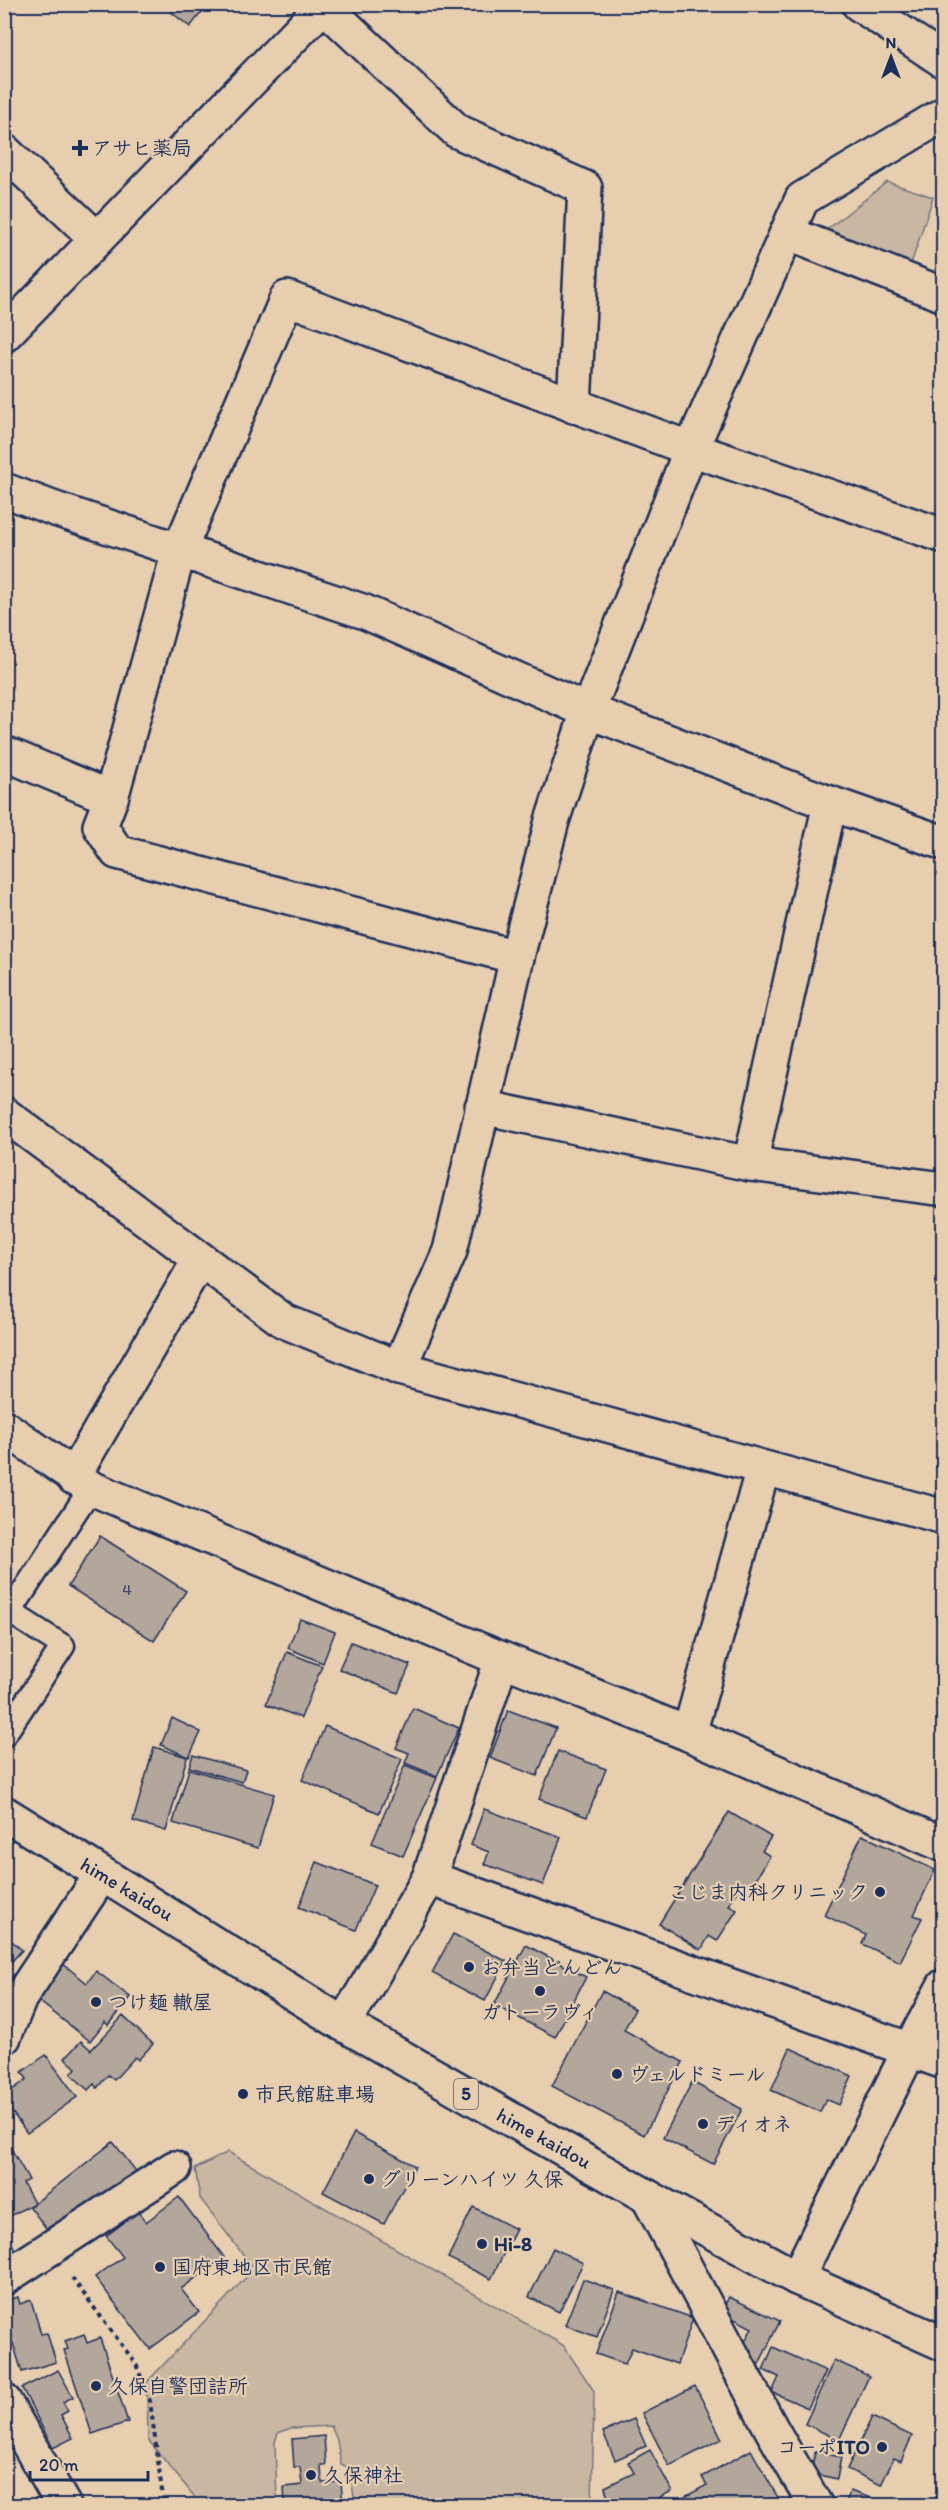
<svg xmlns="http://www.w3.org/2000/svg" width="948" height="2510" font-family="Itim,'Klee One',sans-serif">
<rect width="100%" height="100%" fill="#e6ceae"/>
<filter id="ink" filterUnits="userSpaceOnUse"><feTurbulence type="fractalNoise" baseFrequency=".0167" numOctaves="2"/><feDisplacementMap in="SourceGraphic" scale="12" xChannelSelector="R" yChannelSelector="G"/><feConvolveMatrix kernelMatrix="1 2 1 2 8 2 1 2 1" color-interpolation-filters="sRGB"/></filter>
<g filter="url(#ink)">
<g fill="#c9b7a2" stroke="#727380" stroke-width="1.5">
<path d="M887,182L933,197L911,264L824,232Z"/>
<path d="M228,2152L563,2345L594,2391L592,2505H355L350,2468L341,2464L337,2440L331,2426L291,2428L278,2433L275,2442L277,2505H194V2496L148,2440L147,2382L254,2269L200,2198L195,2169Z"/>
</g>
<g fill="#b3a69a" stroke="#1b2f5e" stroke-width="1.5">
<path d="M161,4H208L190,27Z"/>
<path d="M100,1536L186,1591L154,1641L68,1586Z"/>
<path d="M300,1619L335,1632L323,1663L288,1648Z"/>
<path d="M351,1642L410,1665L398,1693L339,1669Z"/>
<path d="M287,1652L322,1666L301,1718L266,1704Z"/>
<path d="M413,1708L459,1728L437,1776L405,1763L409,1753L396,1748Z"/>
<path d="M508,1710L556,1728L537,1776L490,1758Z"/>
<path d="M172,1718L201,1732L189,1757L161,1745Z"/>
<path d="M325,1726L402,1759L379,1813L302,1780Z"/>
<path d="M154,1747L187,1757L166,1831L133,1821Z"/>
<path d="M558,1751L606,1769L587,1817L539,1799Z"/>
<path d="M193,1755L246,1770L242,1782L189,1767Z"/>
<path d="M405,1765L437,1778L403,1856L372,1843Z"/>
<path d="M189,1769L274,1794L258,1848L173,1823Z"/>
<path d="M484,1809L561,1837L543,1885L484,1864L489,1852L471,1845Z"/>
<path d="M729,1812L771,1837L762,1851L770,1856L751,1887L743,1882L729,1905L737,1910L717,1941L709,1936L701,1950L659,1924Z"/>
<path d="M862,1835L935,1870L914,1915L922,1918L900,1962L862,1944L866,1935L824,1915Z"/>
<path d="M317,1862L375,1885L356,1930L299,1907Z"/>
<path d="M4,1934L22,1950L4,1970Z"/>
<path d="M453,1934L506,1961L485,2001L432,1973Z"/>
<path d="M526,1945L586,1977L555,2037L494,2005Z"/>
<path d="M53,1956L87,1983L96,1971L130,1997L108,2025L105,2022L90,2041L26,1991Z"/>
<path d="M602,1991L635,2009L624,2030L683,2062L644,2135L552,2086Z"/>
<path d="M123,2016L153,2044L138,2060L135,2057L114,2080L108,2075L97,2088L94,2084L88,2090L71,2074L76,2068L65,2058L81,2041L91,2050Z"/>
<path d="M790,2048L852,2076L839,2105L826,2099L820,2112L771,2090Z"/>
<path d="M46,2055L77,2097L27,2133L7,2105L11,2101L6,2095L27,2079L22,2072Z"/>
<path d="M692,2082L742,2109L713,2164L663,2138Z"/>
<path d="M354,2133L415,2166L384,2224L323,2192Z"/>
<path d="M4,2136L29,2180L23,2183L34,2203L5,2219Z"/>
<path d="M113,2142L136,2171L52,2236L30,2207Z"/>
<path d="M179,2197L224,2257L181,2289L199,2312L150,2349L95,2277L123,2257L106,2236L138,2212L146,2222Z"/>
<path d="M473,2207L516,2229L491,2279L448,2258Z"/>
<path d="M4,2229L19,2257L4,2264Z"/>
<path d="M944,2231V2259L935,2256Z"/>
<path d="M553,2248L583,2263L559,2312L529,2297Z"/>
<path d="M583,2279L614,2290L597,2337L565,2325Z"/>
<path d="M619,2292L693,2318L677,2364L632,2348L625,2364L596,2354Z"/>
<path d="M18,2297L20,2304L31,2300L41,2334L47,2333L56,2362L22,2372L13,2343L4,2346V2301Z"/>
<path d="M729,2297L780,2321L756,2370L742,2347L752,2328L721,2312Z"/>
<path d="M84,2334L87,2343L100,2338L128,2422L92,2434L64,2350L68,2349L65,2341Z"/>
<path d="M773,2347L826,2371L808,2408L772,2392L779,2377L763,2370Z"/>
<path d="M834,2360L869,2376L839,2440L805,2424Z"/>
<path d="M58,2370L73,2397L63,2402L68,2411L61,2415L73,2438L53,2448L22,2388Z"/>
<path d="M695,2386L722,2439L669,2466L642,2413Z"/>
<path d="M872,2417L912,2436L901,2461L894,2458L881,2485L847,2469Z"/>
<path d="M634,2419L646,2446L615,2460L603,2432Z"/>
<path d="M324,2436L326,2465H321L322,2483L341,2482L343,2506H285L284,2487L302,2485L300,2467H294L292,2439Z"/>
<path d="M650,2450L672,2491L643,2506H610L605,2487L634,2473L628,2462Z"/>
<path d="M751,2450L782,2505L682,2506L679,2500L707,2485L702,2477Z"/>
<path d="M815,2452L841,2457L837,2479L811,2473Z"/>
<path d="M850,2491L896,2506H845Z"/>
</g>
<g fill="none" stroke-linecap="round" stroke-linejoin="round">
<defs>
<path id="lane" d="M4,1735L63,1646L10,1612L91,1488"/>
<g id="street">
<path d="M859,4L944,61"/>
<path d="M324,6L457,131L585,188L574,406"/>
<path d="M4,151L97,239"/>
<path d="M787,233L944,295"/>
<path d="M4,490L55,509L365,612L588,711L821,800L944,843"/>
<path d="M4,753L111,798"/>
<path d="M517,957L117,852L100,826L111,798L179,551L287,298L691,449L944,536"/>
<path d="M482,1107L750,1164L944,1189"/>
<path d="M4,1114L284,1321L399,1368L944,1517"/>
<path d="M750,1164L830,803"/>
<path d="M399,1368L450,1251L517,957L552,821L588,711L691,449L802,199L944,114"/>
<path d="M4,1427L91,1488L502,1659L689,1734L944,1845"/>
<path d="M73,1477L200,1259"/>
<path d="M689,1734L763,1468"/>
<path d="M429,1878L944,2062"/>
<path d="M343,2024L362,1994L429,1878L502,1659"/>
<path d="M4,2037L20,1998L102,1874"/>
<path d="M648,2197L772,2430L816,2506"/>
<path d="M4,2278L174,2168"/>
<path d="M797,2278L909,2051L944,1986"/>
<path d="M4,2401L64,2506"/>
</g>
<path id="secondary" d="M4,335L325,4"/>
<path id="primary" d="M4,1813L343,2024L648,2197L797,2278L944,2344"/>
</defs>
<use href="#lane" stroke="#1b2f5e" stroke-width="27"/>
<use href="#street" stroke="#1b2f5e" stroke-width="38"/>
<use href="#secondary" stroke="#1b2f5e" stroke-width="38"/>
<use href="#primary" stroke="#1b2f5e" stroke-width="38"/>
<path stroke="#1b2f5e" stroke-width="4" stroke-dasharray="4.5 4.5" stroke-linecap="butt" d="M72,2278L136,2364L150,2401L164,2506"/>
<use href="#lane" stroke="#e6ceae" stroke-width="22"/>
<use href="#street" stroke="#e6ceae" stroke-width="33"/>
<use href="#secondary" stroke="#e6ceae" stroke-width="33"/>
<use href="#primary" stroke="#e6ceae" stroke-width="33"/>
</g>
</g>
<g fill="#1b2f5e" stroke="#e6ceae" stroke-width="2">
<path d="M77 139h6v6h6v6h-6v6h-6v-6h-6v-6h6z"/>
<circle cx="880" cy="1892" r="6"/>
<circle cx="469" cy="1967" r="6"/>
<circle cx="540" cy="1991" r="6"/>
<circle cx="96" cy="2002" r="6"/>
<circle cx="617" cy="2074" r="6"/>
<circle cx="243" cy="2094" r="6"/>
<circle cx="703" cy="2124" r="6"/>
<circle cx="369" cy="2179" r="6"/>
<circle cx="482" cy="2244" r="6"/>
<circle cx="160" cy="2267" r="6"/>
<circle cx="96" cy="2386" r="6"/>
<circle cx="882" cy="2447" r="6"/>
<circle cx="311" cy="2475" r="6"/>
</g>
<g text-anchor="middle" stroke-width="4.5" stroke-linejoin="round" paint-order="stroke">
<g font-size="16" fill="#414d6d">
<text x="127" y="1595">4</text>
</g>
<rect fill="#e6ceae" stroke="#585f76" stroke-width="1.5" x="454" y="2079" width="24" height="30" rx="4.5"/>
<g font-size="18" font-weight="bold" fill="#1b2f5e">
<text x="466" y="2100">5</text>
</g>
<g font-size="20" font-weight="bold" fill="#1b2f5e" stroke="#e6ceae" text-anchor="start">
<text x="92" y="155">アサヒ薬局</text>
<text x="868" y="1899" text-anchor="end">こじま内科クリニック</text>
<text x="481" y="1974">お弁当どんどん</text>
<text x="108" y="2009">つけ麺 轍屋</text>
<text x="540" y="2019" text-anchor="middle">ガトーラヴィ</text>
<text x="629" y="2081">ヴェルドミール</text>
<text x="255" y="2101">市民館駐車場</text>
<text x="715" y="2131">ディオネ</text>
<text x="381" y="2186">グリーンハイツ 久保</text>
<text x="494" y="2251">Hi-8</text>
<text x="172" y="2274">国府東地区市民館</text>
<text x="108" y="2393">久保自警団詰所</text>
<text x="870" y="2454" text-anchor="end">コーポITO</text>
<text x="323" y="2482">久保神社</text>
</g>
<g font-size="20" fill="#1b2f5e" stroke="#e6ceae">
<text transform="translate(127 1889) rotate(31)" y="7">hime kaidou</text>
<text transform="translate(544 2138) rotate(29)" y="7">hime kaidou</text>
</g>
</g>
<rect width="948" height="2510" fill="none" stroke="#e6ceae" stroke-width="24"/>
<rect x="12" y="12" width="924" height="2486" fill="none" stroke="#1b2f5e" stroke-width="2" filter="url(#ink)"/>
<g transform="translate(891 57)" stroke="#e6ceae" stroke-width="4.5" paint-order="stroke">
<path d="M0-4.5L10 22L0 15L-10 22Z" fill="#1b2f5e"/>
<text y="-9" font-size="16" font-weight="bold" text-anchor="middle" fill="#1b2f5e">N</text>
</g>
<path d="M30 2471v9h118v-9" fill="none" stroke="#1b2f5e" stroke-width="3"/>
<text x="39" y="2471" font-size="18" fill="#1b2f5e" stroke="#e6ceae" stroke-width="4.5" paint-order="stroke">20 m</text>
</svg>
